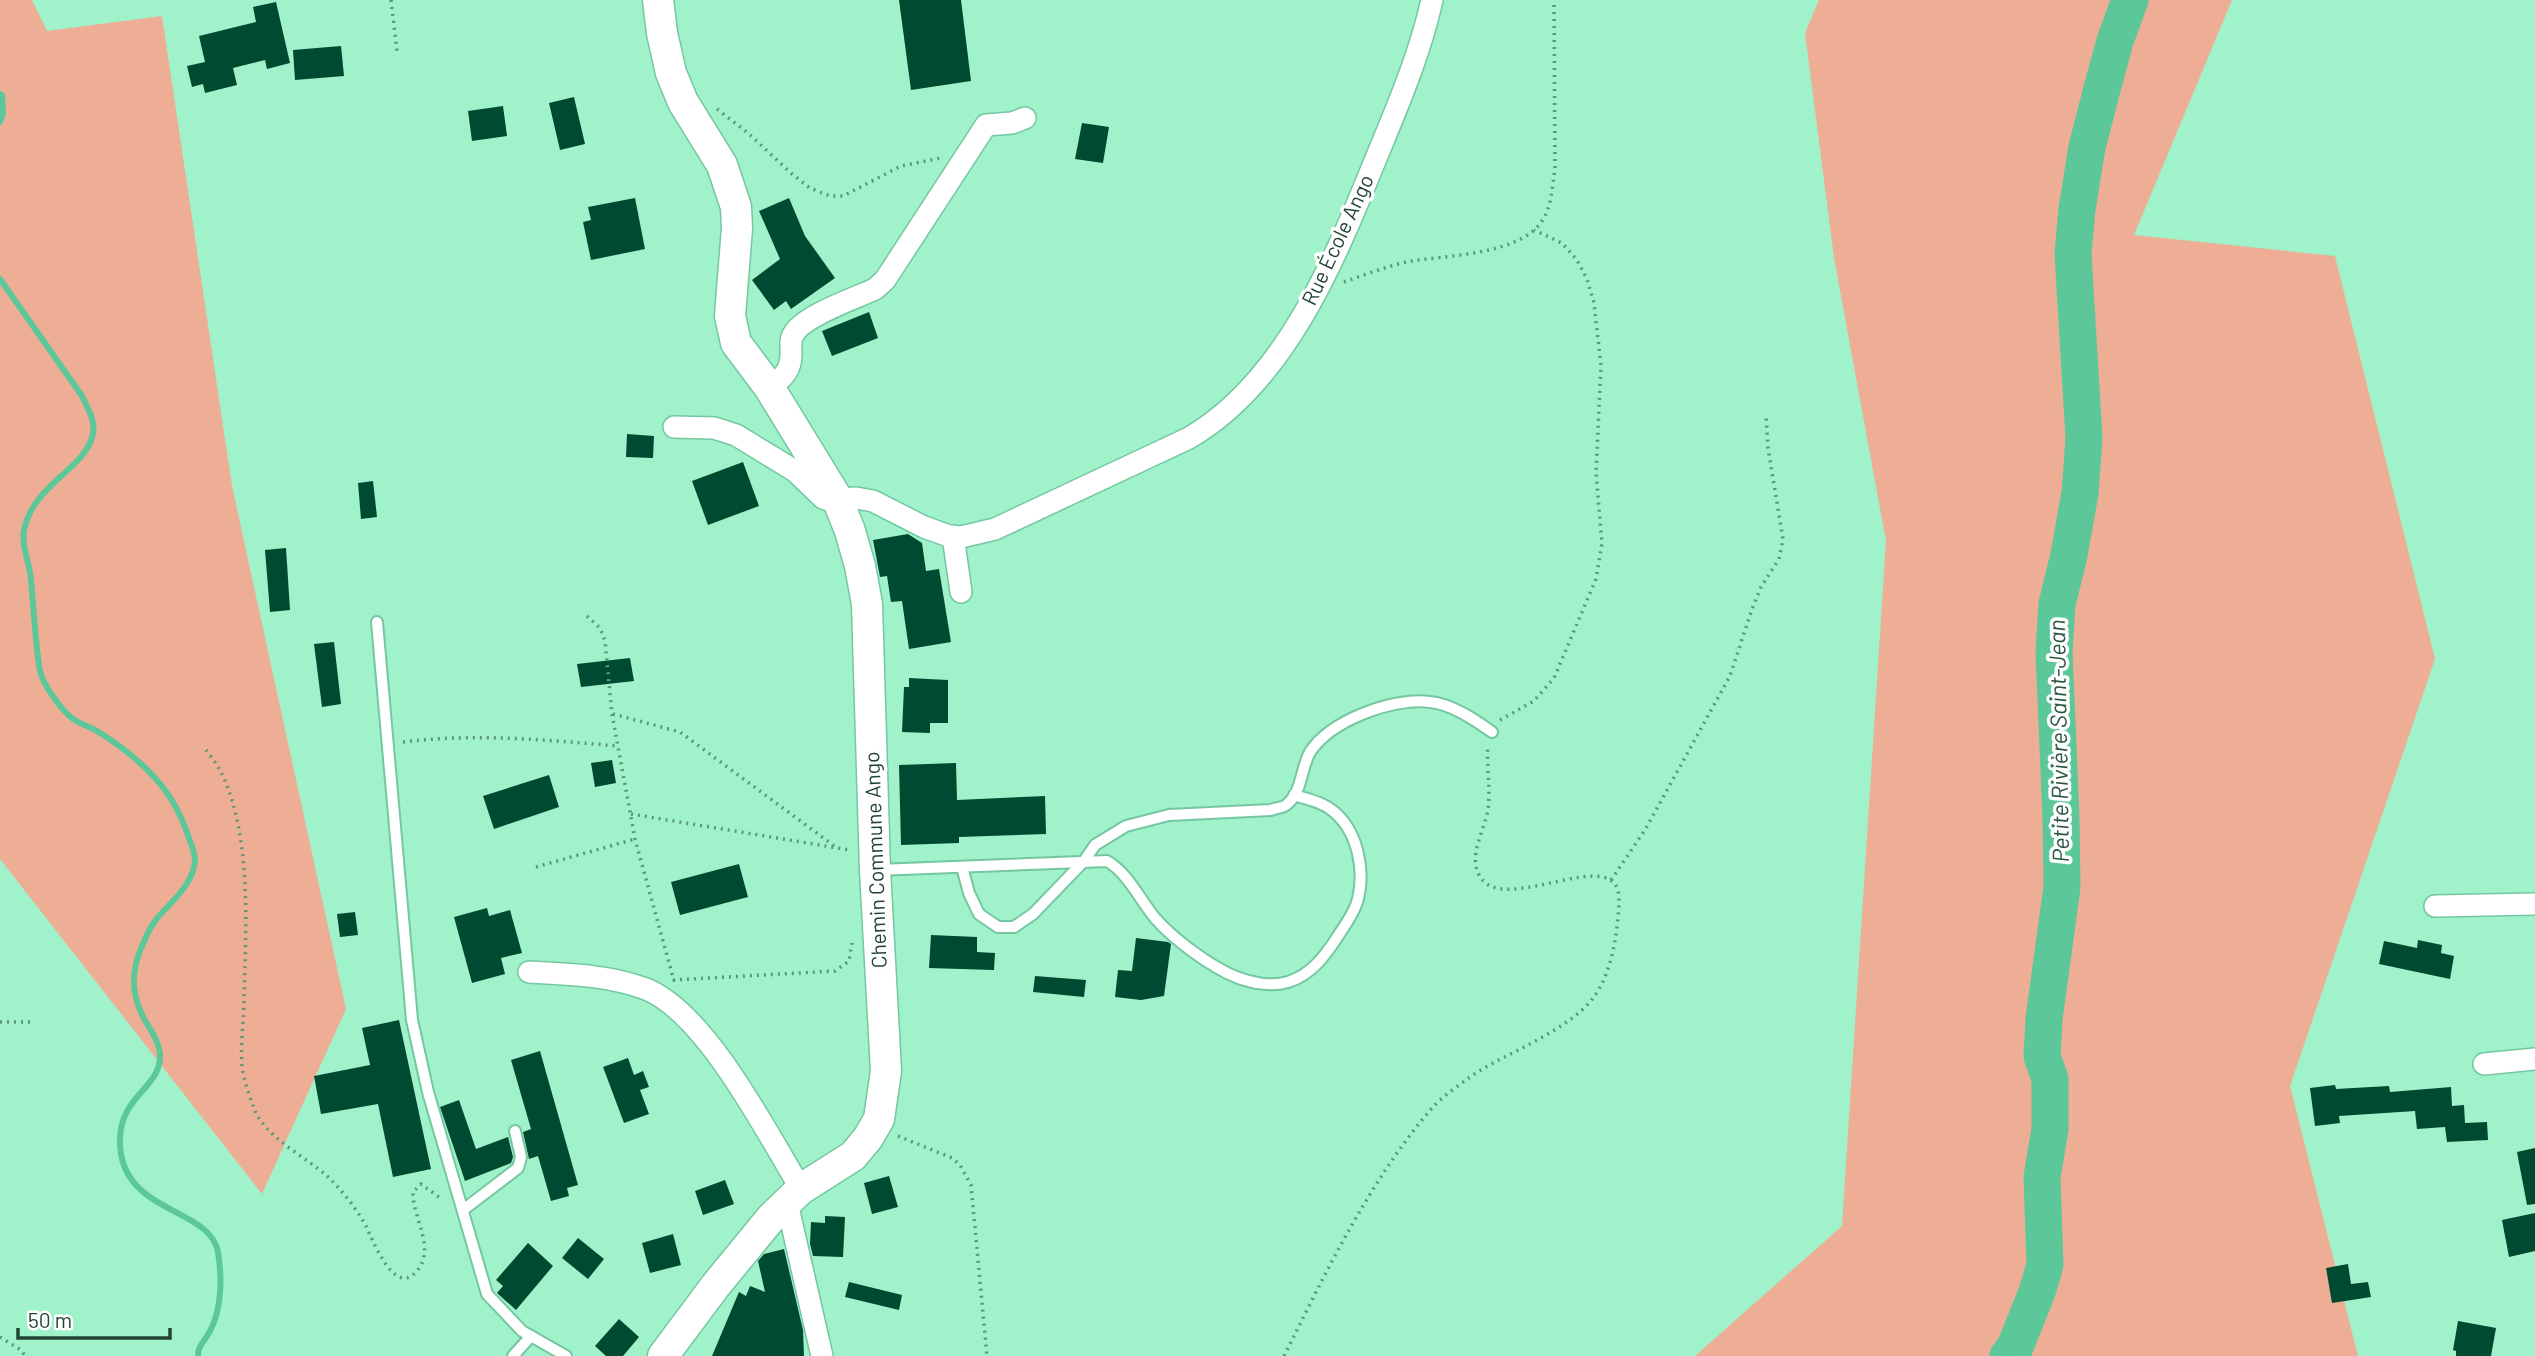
<svg xmlns="http://www.w3.org/2000/svg" width="2535" height="1356" font-family="Barlow,sans-serif">
<rect width="100%" height="100%" fill="#9ff2ca"/>
<g fill="#eeae95">
<path d="M0,0H32L47,31L162,16L232,486L346,1009L262,1194L0,859Z"/>
<path d="M1819,0H2232L2134,235L2335,256L2435,659L2290,1086L2358,1356H1695L1842,1226L1886,541L1834,258L1805,33Z"/>
</g>
<g fill="none" stroke-linecap="round" stroke-linejoin="round">
<g stroke="#5cc899" stroke-width="6">
<path d="M0,94L2,95L3,113L0,122"/>
<path d="M0,279L82,396C87,407 96,421 93,434C85,470 34,483 24,530C21,546 30,564 31,580C34,611 35,641 40,671C42,683 62,711 72,718C79,724 89,726 97,731C118,744 139,760 155,778C170,794 182,817 189,838C191,844 195,853 195,860C194,883 173,900 159,916C151,925 146,936 142,946C130,973 131,997 146,1022C152,1032 159,1042 160,1054C162,1087 121,1095 120,1138C117,1214 210,1206 218,1252C222,1277 222,1309 210,1331C205,1341 198,1345 198,1356"/>
</g>
<path stroke="#5cc899" stroke-width="37" d="M2008,1356L2015,1347L2037,1292L2045,1265L2042,1177L2050,1129V1079L2042,1056L2044,1019L2062,887L2061,819L2054,652L2057,604L2069,555L2080,493L2084,438L2073,254L2077,209L2087,147L2102,89L2115,41L2130,0"/>
</g>
<g fill="#004a31">
<path d="M899,0H961L971,81L911,90Z"/>
<path d="M276,2L290,63L267,69L265,60L233,68L237,85L205,93L203,84L192,87L187,66L205,62L199,36L256,22L253,7Z"/>
<path d="M341,46L344,76L295,80L293,50Z"/>
<path d="M574,97L585,144L560,150L549,103Z"/>
<path d="M503,106L507,136L472,141L468,111Z"/>
<path d="M1082,123L1109,127L1103,163L1075,159Z"/>
<path d="M635,198L645,249L591,260L583,222L591,220L588,207Z"/>
<path d="M789,198L805,236L835,278L791,309L786,301L774,310L752,280L780,259L759,211Z"/>
<path d="M869,312L878,338L832,356L822,331Z"/>
<path d="M627,434L654,436L653,458L626,457Z"/>
<path d="M743,462L759,506L708,525L692,481Z"/>
<path d="M373,481L377,517L361,519L358,483Z"/>
<path d="M908,534L922,543L926,571L939,569L951,642L909,649L902,601L891,602L887,576L880,577L873,540Z"/>
<path d="M286,548L290,610L270,612L265,550Z"/>
<path d="M334,642L341,704L322,707L314,644Z"/>
<path d="M630,658L634,681L581,687L577,664Z"/>
<path d="M909,678L948,680V723H930V733L902,732L904,687H909Z"/>
<path d="M612,760L616,783L595,787L591,763Z"/>
<path d="M956,763L957,800L1045,796L1046,834L959,837V843L901,845L899,765Z"/>
<path d="M549,775L559,807L494,829L483,796Z"/>
<path d="M739,864L748,897L680,915L671,882Z"/>
<path d="M487,908L489,916L510,910L522,953L501,958L505,974L472,983L454,917Z"/>
<path d="M355,912L358,935L340,937L337,914Z"/>
<path d="M931,935L977,937V952L995,953L994,970L929,968Z"/>
<path d="M1136,938L1168,942L1171,944L1164,996L1141,1000L1115,997L1118,970L1132,971Z"/>
<path d="M2418,940L2442,945L2441,953L2454,956L2450,979L2379,964L2384,941L2417,948Z"/>
<path d="M1035,976L1086,980L1084,997L1033,992Z"/>
<path d="M399,1020L431,1169L393,1177L378,1104L321,1114L314,1076L370,1065L362,1028Z"/>
<path d="M540,1051L578,1185L567,1188L569,1196L551,1201L538,1156L529,1159L523,1132L531,1129L511,1060Z"/>
<path d="M628,1058L634,1075L643,1071L649,1087L640,1090L649,1114L624,1123L603,1067Z"/>
<path d="M2335,1085L2336,1089L2389,1086L2390,1092L2451,1087L2452,1106L2464,1105L2465,1123L2487,1122L2488,1140L2447,1142L2445,1127L2417,1129L2415,1111L2339,1116L2340,1123L2315,1126L2310,1088Z"/>
<path d="M459,1100L476,1149L508,1137L513,1157L511,1163L465,1181L440,1107Z"/>
<path d="M2535,1148V1204L2527,1205L2517,1152Z"/>
<path d="M889,1176L898,1207L872,1214L864,1183Z"/>
<path d="M725,1180L734,1204L703,1215L695,1191Z"/>
<path d="M2535,1213V1251L2509,1257L2502,1220Z"/>
<path d="M825,1216L845,1217L843,1257L813,1256L810,1244L811,1222L825,1223Z"/>
<path d="M673,1234L681,1265L650,1273L642,1243Z"/>
<path d="M578,1238L604,1259L588,1279L562,1258Z"/>
<path d="M528,1243L553,1266L516,1310L497,1293L503,1286L496,1280Z"/>
<path d="M784,1249L803,1330L804,1356H712L739,1292L746,1296L750,1286L765,1292L758,1261L764,1254Z"/>
<path d="M2348,1264L2351,1284L2368,1282L2371,1297L2332,1303L2326,1268Z"/>
<path d="M849,1282L902,1295L899,1310L845,1297Z"/>
<path d="M619,1319L639,1337L623,1356H606L595,1346Z"/>
<path d="M2458,1321L2496,1328L2491,1356H2456V1351L2453,1350Z"/>
</g>
<g fill="none" stroke-linecap="round" stroke-linejoin="round">
<defs>
<g id="lane">
<path d="M377,622L412,1020L428,1092L487,1294L522,1331L566,1356"/>
<path d="M962,867L969,893L979,914L998,927H1014L1033,914L1084,861L1095,845L1126,826L1169,815L1271,810C1275,808 1283,808 1286,805C1302,794 1301,767 1310,752C1331,720 1394,697 1430,702C1452,704 1475,720 1492,732"/>
<path d="M877,870L1107,861C1128,873 1140,900 1155,918C1173,939 1211,967 1236,977C1251,983 1272,987 1288,982C1311,975 1325,956 1338,936C1345,925 1355,912 1358,899C1365,870 1358,831 1333,811C1322,802 1307,799 1294,795"/>
<path d="M463,1210L518,1168L521,1157L515,1131"/>
<path d="M513,1356L531,1336"/>
</g>
<g id="street">
<path d="M769,387C784,378 792,369 791,351C791,345 790,340 793,335C802,316 856,298 875,289L885,280L986,125L1012,123L1025,118"/>
<path d="M674,427L714,428L736,435L795,471L823,498L829,500L856,498L873,501L924,527L949,536L961,537L995,529L1189,438C1287,381 1336,256 1377,156C1398,105 1420,54 1432,0"/>
<path d="M953,536L961,592"/>
<path d="M2435,906L2535,904"/>
<path d="M529,972C568,974 609,975 646,989C706,1013 767,1133 801,1189"/>
<path d="M2484,1064L2535,1059"/>
<path d="M787,1203L822,1356"/>
</g>
<path id="secondary" d="M658,0L662,33L671,73L683,102L722,165L736,207L737,228L730,316L736,343L769,387L837,498L850,531L860,566L867,604L875,870L886,1071L879,1119L868,1138L853,1156L801,1189L771,1218L716,1285L663,1356"/>
</defs>
<use href="#lane" stroke="#75c7a1" stroke-width="14"/>
<use href="#street" stroke="#75c7a1" stroke-width="24"/>
<use href="#secondary" stroke="#75c7a1" stroke-width="33"/>
<g stroke="#5c957a" stroke-width="3.5" stroke-dasharray="2 5" stroke-linecap="butt">
<path d="M391,0L397,51"/>
<path d="M717,109L748,133L792,174L810,188L830,196H843L901,166L941,158"/>
<path d="M1344,282C1364,275 1385,267 1406,262C1443,255 1519,256 1542,221C1552,206 1552,187 1555,169L1554,0"/>
<path d="M587,616L600,628L605,641L612,714L635,839L674,981"/>
<path d="M613,714L680,732L837,848"/>
<path d="M1500,720L1534,701L1554,678L1596,579L1602,543L1596,473L1601,365L1594,303L1587,279L1577,260L1562,243L1534,230"/>
<path d="M403,742C476,733 546,740 618,746"/>
<path d="M206,750C211,757 217,764 221,772C252,835 246,928 244,998C244,1020 240,1045 242,1067C244,1080 249,1095 254,1108C263,1136 306,1157 327,1176C342,1190 356,1208 366,1226C373,1241 394,1295 415,1273C438,1250 412,1218 413,1192L421,1184L443,1200"/>
<path d="M631,814L850,850"/>
<path d="M536,867L635,839"/>
<path d="M1611,880L1645,830L1730,676L1752,609L1761,587L1779,559L1783,539L1768,448L1766,414"/>
<path d="M673,980L835,971L849,961L852,943"/>
<path d="M0,1022H30"/>
<path d="M898,1136L952,1158L960,1165L971,1185L987,1356"/>
<path d="M0,1337L21,1350L25,1356"/>
<path d="M1284,1356C1326,1272 1371,1178 1433,1107C1443,1096 1458,1086 1470,1077C1492,1062 1516,1052 1539,1039C1559,1028 1580,1015 1594,997C1612,972 1618,932 1619,901C1621,838 1502,920 1479,875C1468,855 1485,830 1488,809C1491,788 1486,766 1488,745"/>
</g>
<use href="#lane" stroke="#fff" stroke-width="10"/>
<use href="#street" stroke="#fff" stroke-width="21"/>
<use href="#secondary" stroke="#fff" stroke-width="30"/>
</g>
<g text-anchor="middle" stroke-width="7" stroke-linejoin="round" paint-order="stroke">
<g font-size="21" fill="#214334" stroke="#fefefe">
<text transform="translate(1338 240) rotate(-65)" y="7">Rue École Ango</text>
<text transform="translate(876 860) rotate(-92)" y="7">Chemin Commune Ango</text>
</g>
<g font-size="23" font-style="italic" fill="#295541" stroke="#fefefe">
<text transform="translate(2059 741) rotate(-91)" y="8">Petite Rivière Saint-Jean</text>
</g>
</g>
<path d="M18 1328v10h152v-10" fill="none" stroke="#214334" stroke-width="3.5"/>
<text x="28" y="1328" font-size="21" fill="#214334" stroke="#fefefe" stroke-width="5" paint-order="stroke">50 m</text>
</svg>
